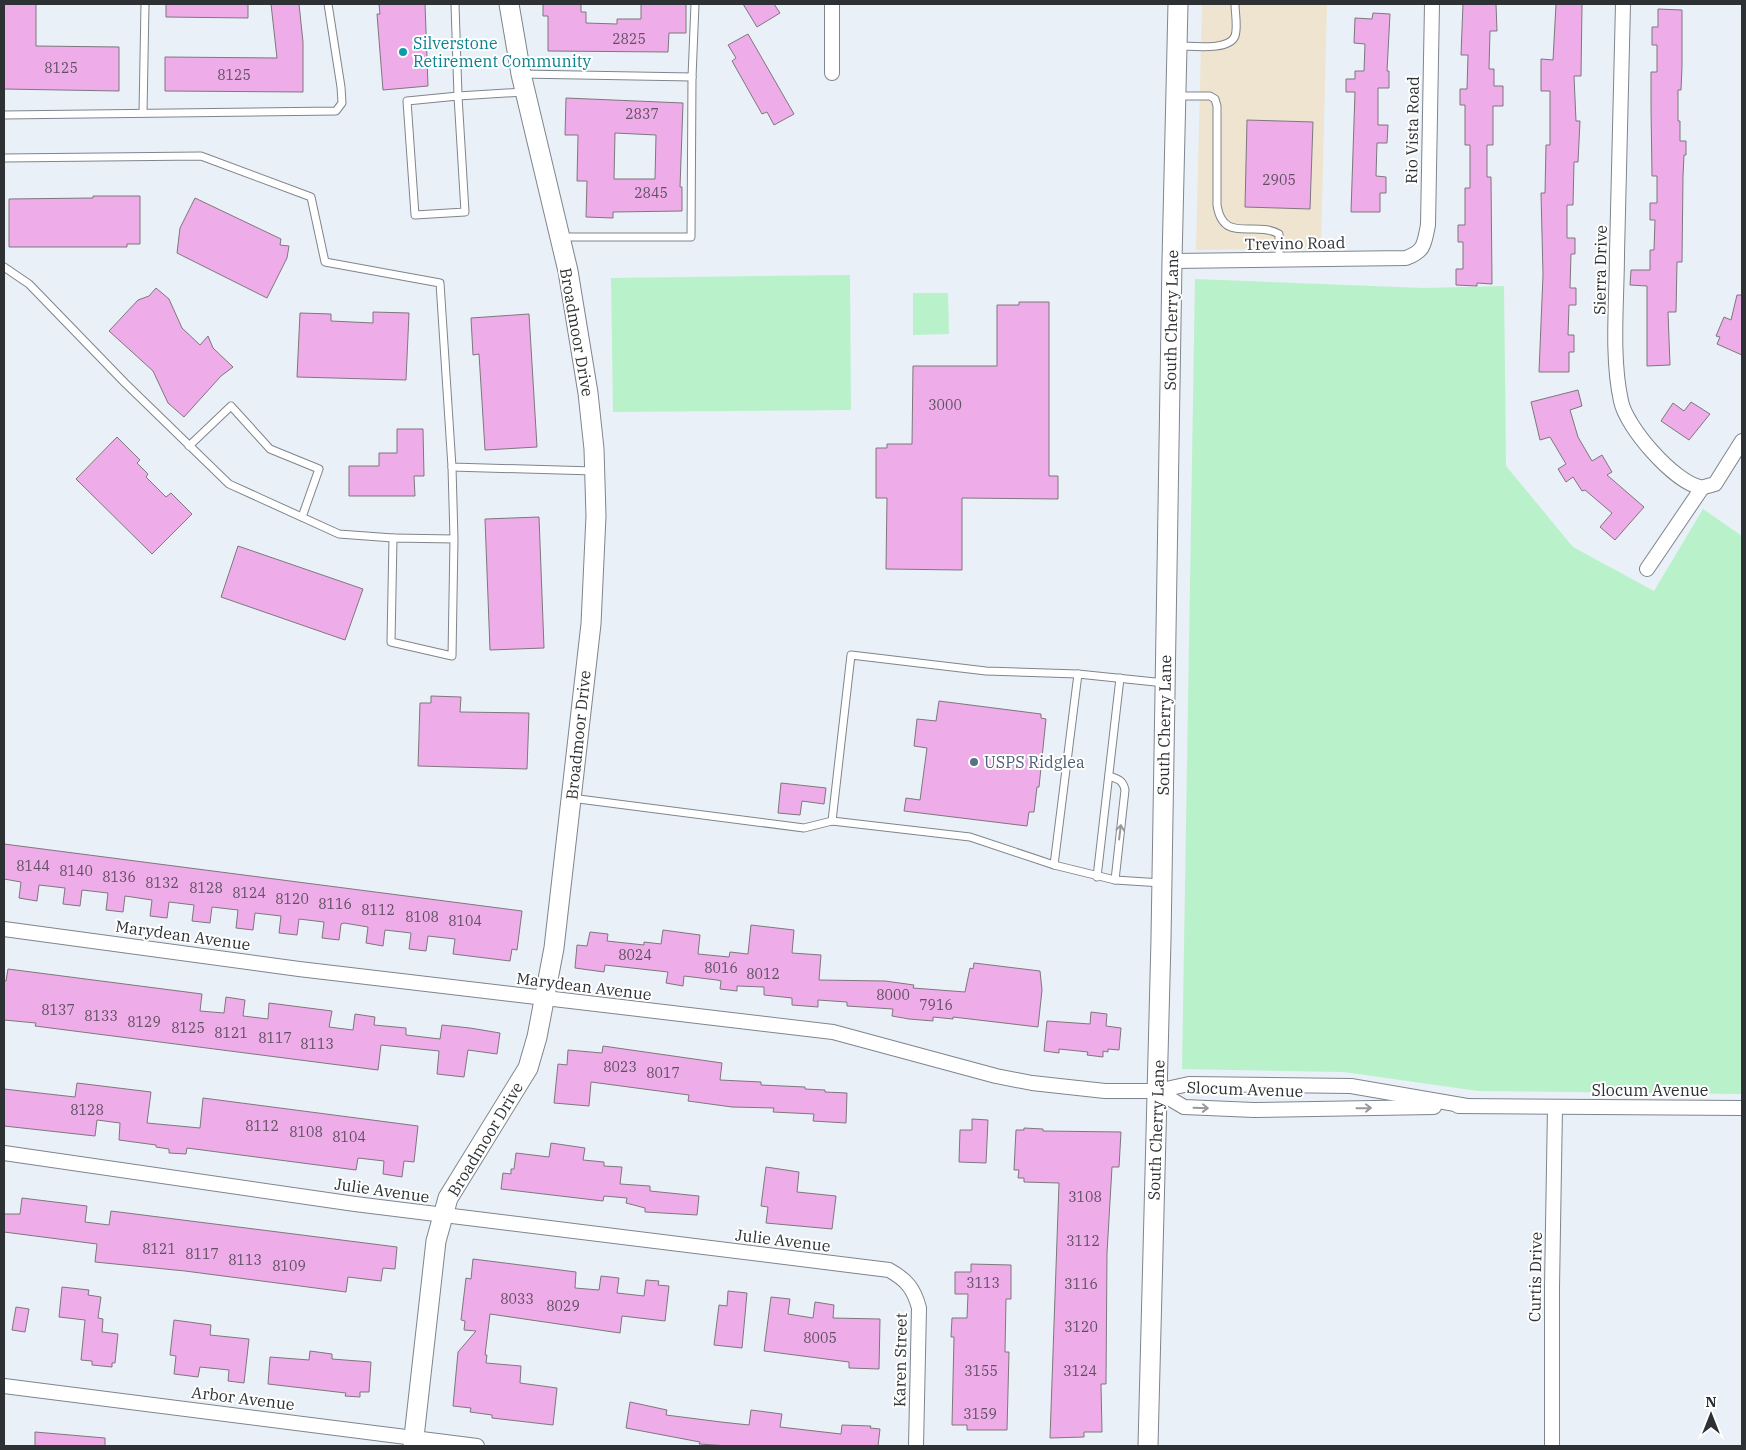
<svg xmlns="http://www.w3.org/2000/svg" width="1746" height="1450" font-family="'IBM Plex Serif',serif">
<rect width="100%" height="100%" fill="#e9f0f7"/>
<path fill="#efe4cf" d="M1202,4H1327L1321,248L1196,250Z"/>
<g fill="#b9f1cb">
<path d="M850,275L851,410L613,412L611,278Z"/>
<path d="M1195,279L1423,288L1504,286L1506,466L1573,547L1654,591L1703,509L1742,536V1094L1478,1091L1344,1072L1182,1069Z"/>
<path d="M913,293H948L949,334L913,335Z"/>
</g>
<g fill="#eeade8" stroke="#7e777d" fill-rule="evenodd">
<path d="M4,4H36V46L119,47V91L4,89Z"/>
<path d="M166,4H248V18L166,17Z"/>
<path d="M271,4H299L303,42V92L165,91V57L277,58Z"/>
<path d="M379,4H425L428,86L383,90L377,14H380Z"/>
<path d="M543,4H581V12H586V23L617,24V19H641V4H686V33H669L668,52L548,51V16H543Z"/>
<path d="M743,4H774L780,13L757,27Z"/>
<path d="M1463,4H1496L1497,31H1490L1489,69H1494V86H1503V106H1493V145H1487V177H1491L1492,284L1477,283V286L1456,285V269H1463V242H1458V225H1465V188H1470V145H1465V105H1460V89H1467L1468,55H1461Z"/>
<path d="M1556,4H1582L1581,76H1574L1576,121H1580L1578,162H1574L1573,205H1567V238H1575V254H1571L1570,288H1576V305H1569L1568,335H1574V352H1569V372H1539L1543,275L1541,193H1545L1546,145H1550V91H1541V59L1553,60Z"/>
<path d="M1658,9L1682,10V66L1681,90H1678V121H1680V141H1686V155H1684L1683,176L1682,262H1677L1676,312H1668L1670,365L1647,366V286L1630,285L1631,270H1650V250H1654L1655,220H1650V203H1657V176H1652L1651,108V72H1657V45H1652V27H1658Z"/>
<path d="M1373,13L1390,14L1387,71H1389V88H1378V125H1388L1387,143H1377L1376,176L1386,177V193H1380V212H1351L1355,92H1346V79H1355V71H1364L1365,44L1354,43L1355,18L1372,19Z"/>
<path d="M748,34L794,114L774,125L767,112L762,114L732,61L736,58L728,45Z"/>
<path d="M566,98L683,103L680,187H682V211L613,212V218L586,217L587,181H577L578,135H565ZM615,133L656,135L655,179H614Z"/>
<path d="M1247,120L1313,122L1310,209L1245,207Z"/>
<path d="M93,196H140V244H127V247H9V199L93,198Z"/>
<path d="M195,198L281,239L280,245L289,246L287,258L267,298L177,253L180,228Z"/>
<path d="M156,288L169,299L182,328L200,345L208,336L213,348L233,367L221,376L184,417L168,403L153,371L109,331L138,300L149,296Z"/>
<path d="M1737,295H1742V355L1717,344L1720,337L1716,336L1724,317L1731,320Z"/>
<path d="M1019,302H1049V476H1058V499L962,498V570L886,569L887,498H876V448H887V444H912L913,366H997V305H1019Z"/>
<path d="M373,312L409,313L406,380L297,377L300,313L331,314V321L373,323Z"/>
<path d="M529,314L537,447L485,450L479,354L473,355L471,318Z"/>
<path d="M1578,390L1582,406L1570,410L1578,437L1592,461L1602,455L1612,472L1607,475L1644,507L1615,540L1600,527L1612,513L1585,490L1582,491L1573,477L1566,482L1558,469L1566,464L1550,437L1540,440L1531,402Z"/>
<path d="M1691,402L1710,414L1689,440L1661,421L1673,403L1684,411Z"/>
<path d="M397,429H423L424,476H414L415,496H349V466H379V453H397Z"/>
<path d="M117,437L140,460L137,463L148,474L146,477L166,497L171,493L192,514L152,554L76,479Z"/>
<path d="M539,517L544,648L490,650L485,519Z"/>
<path d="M238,546L363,589L345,640L221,597Z"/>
<path d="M431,696L461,697L460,712L529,713L527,769L418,766L420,703H431Z"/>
<path d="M939,701L1041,714V718L1046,719L1039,787H1037L1034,812H1029L1027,826L904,811L906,798L920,800L927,748L914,746L917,719L936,721Z"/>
<path d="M781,783L826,788L824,804L802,801L800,815L778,813Z"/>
<path d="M4,844L522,911L517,950L512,949L510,961L453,954L455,939L428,936L426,951L409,949L411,933L385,930L383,946L366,943L368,927L344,923L341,924L339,940L322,938L324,922L299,919L297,935L279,933L281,916L255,913L253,930L236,928L238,910L212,907L210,923L192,921L194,905L169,902L167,918L150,916L152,900L125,896L123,912L106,910L108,893L82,890L80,906L63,904L65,888L39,885L37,901L19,898L21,882L4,879Z"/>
<path d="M751,925L794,930L792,953L821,955L819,980L885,981L914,985L913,988L965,992L970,968L973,969L974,963L1040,971L1042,990L1038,1027L953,1017V1019L933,1017V1021L909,1019L892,1016L893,1009L847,1006V1002L818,1000V1007L792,1005V998L764,995V987L737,986V991L720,989L721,981L717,980L684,976L683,986L666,983L668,972L605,965L604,972L575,968L577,945L587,946L590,932L608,934L607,941L644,945V942L661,944L663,930L700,935L698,954L729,957L730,952L748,954Z"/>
<path d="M8,969L202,994L200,1011L224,1013L226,997L245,1000L243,1016L268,1019L269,1003L332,1011L329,1027L353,1030L355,1014L375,1017L374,1025L406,1028V1035L440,1039L442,1025L470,1028L500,1033L497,1054L468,1050L464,1077L437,1074L439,1051L381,1045L378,1070L35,1026L36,1023L4,1020V981H6Z"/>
<path d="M1091,1012L1107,1014L1106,1026L1121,1028L1119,1050L1108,1049V1052L1103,1051V1057L1087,1055L1088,1052L1059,1049V1053L1044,1051L1047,1021L1090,1024Z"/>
<path d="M603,1046L722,1063L720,1080L761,1082V1085L805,1087V1089L825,1090V1092L847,1093L846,1123L813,1121L814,1114L773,1112L774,1108L732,1107L688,1101L689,1095L591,1082L589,1106L554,1103L558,1064L567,1065L568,1050L602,1053Z"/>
<path d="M77,1083L151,1092L147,1123L200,1128L203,1098L418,1126L414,1162L404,1161L402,1177L383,1174L384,1161L358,1158L356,1170L187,1148L186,1154L169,1153V1149L156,1147V1145L119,1140L120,1123L97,1120L95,1136L4,1126V1089L75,1097Z"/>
<path d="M972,1119L988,1120L986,1163L959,1162L960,1130H972Z"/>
<path d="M1024,1128L1043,1129V1131L1121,1132L1119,1167H1112L1107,1253L1106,1384H1101L1102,1432H1084V1437L1050,1438L1059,1183L1024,1182V1178H1018L1019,1170H1014L1016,1130H1024Z"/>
<path d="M551,1143L585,1148L583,1160L604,1162V1166L622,1167L620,1184L650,1186V1191L699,1196L697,1215L645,1212V1208L626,1203L627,1198L604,1196L603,1201L501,1189L503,1173L511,1174V1169H514L516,1153L549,1157Z"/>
<path d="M766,1167L799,1172L797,1192L836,1196L832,1229L766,1223L768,1207L761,1206Z"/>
<path d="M22,1198L87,1206L85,1222L109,1225L111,1211L397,1247L395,1269L383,1268L381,1281L348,1277L346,1292L185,1271L95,1262L97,1244L4,1232V1214H20Z"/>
<path d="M473,1259L576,1272L575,1288L599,1290L601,1276L619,1278L617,1293L644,1296L646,1280L659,1281L658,1285L669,1286L665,1321L622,1316L620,1333L490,1314L485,1355H487L486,1363L521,1366L520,1383L557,1388L553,1425L492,1418V1415L470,1412L471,1408L453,1406L458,1352L476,1331L464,1330L465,1321L461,1320L466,1278L471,1279Z"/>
<path d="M971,1264L1011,1265V1299H1006L1005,1352H1009L1007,1430H967V1425H952L954,1337H951L952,1318H967L968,1294H955V1272H971Z"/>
<path d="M62,1287L89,1290L88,1295L101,1297L98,1318L103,1319L102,1332L118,1334L115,1363H112V1367L92,1365V1361L81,1360L85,1320L59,1317Z"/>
<path d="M728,1291L747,1293L742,1348L714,1345L719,1305L727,1306Z"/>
<path d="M771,1297L790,1299L788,1314L813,1318L815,1302L834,1305L833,1318L880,1319L879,1369L849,1368V1362L764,1351Z"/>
<path d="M16,1307L29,1309L25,1332L12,1330Z"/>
<path d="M174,1320L211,1325L210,1335L249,1339L244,1383L228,1381L229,1370L200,1367L198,1377L174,1374L176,1356L170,1355Z"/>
<path d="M310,1351L332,1354V1359L371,1362L369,1392H360V1397L345,1396L346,1393L268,1384L270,1357L309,1360Z"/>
<path d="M630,1402L667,1410L666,1415L721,1422L749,1425L751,1410L782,1414L780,1427L841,1434L842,1425L871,1426L870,1428L880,1429L878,1446H729L699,1444L700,1442L626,1428Z"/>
<path d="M35,1432L105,1438V1446H35Z"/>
</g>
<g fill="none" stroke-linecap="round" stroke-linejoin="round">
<defs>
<g id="lane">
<path d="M455,4L458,96L524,92"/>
<path d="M1179,46C1193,46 1229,51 1235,36C1238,27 1235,13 1235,4"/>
<path d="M521,74L692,77L695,4"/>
<path d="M458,96L465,212L415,215L407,101Z"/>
<path d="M1177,96H1210L1215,99L1217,106V205C1223,244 1254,220 1279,234V261"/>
<path d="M143,113L145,4"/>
<path d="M4,115L336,111L342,103L341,87L328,4"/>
<path d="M4,158L201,156L311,197L325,262L440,283L452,467L594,471"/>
<path d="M561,237H691L692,77"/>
<path d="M4,267L29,284L125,383L229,484L339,534L393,538"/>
<path d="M189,446L231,406L270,449L319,469L302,517"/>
<path d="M452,467L454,539L452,656L391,642L393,538L454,539"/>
<path d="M1109,776C1118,779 1123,780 1125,790L1115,880"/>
<path d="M571,798L804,828L832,821L970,837L1054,865"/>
<path d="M832,821L851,655L986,671L1078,674"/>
<path d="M1097,877L1120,678"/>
<path d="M1162,883L1115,880L1054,865L1078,674L1165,683"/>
</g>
<g id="street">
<path d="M1623,4C1621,87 1619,170 1617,253C1617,299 1611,356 1621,401C1626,427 1674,482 1700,487C1705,488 1710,485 1715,484L1742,441"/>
<path d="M832,73V4"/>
<path d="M1172,261L1406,258C1425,251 1424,244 1428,225L1432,4"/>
<path d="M1647,569L1702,488"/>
<path d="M4,929L299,969L833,1032L996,1076L1032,1083L1105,1091H1157L1189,1084L1351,1086L1467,1106"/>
<path d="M1157,1091L1184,1107L1254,1110L1434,1107"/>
<path d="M1458,1106L1742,1108"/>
<path d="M4,1153L355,1204L889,1270C907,1280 914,1289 919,1308L916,1446"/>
<path d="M4,1386L477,1446"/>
<path d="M1552,1446V1287L1555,1107"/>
</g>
<g id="secondary">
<path d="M413,1446L436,1241L448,1198L528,1068L537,1037L554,948L591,624L596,516L594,449L588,393L568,271L521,74L509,4"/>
<path d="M1148,1446L1161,939L1172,261L1178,4"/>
</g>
</defs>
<use href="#lane" stroke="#7f858c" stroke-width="9"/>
<use href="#street" stroke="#7f858c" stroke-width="16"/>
<use href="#secondary" stroke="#7f858c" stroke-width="21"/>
<use href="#lane" stroke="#fff" stroke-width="7"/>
<use href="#street" stroke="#fff" stroke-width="14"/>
<use href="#secondary" stroke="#fff" stroke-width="19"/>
</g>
<defs><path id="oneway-shaft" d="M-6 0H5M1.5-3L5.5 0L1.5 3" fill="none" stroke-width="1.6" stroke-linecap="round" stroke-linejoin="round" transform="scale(1.25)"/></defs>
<g stroke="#96989a">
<use href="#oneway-shaft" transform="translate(1120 832) rotate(-83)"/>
<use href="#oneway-shaft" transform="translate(1201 1108) rotate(2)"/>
<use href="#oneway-shaft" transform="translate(1364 1108) rotate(-1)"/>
</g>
<circle fill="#0f9aa8" stroke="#fff" stroke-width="2" cx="403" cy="52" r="5"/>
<circle fill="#5c6f8a" stroke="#fff" stroke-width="2" cx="974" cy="762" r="5"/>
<g text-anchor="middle" stroke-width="4" stroke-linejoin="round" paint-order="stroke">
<g font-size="14" fill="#5e5061">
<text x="629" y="44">2825</text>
<text x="61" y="73">8125</text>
<text x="234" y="80">8125</text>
<text x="642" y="119">2837</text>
<text x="1279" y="185">2905</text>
<text x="651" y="198">2845</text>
<text x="945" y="410">3000</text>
<text x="33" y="871">8144</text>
<text x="76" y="876">8140</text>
<text x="119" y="882">8136</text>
<text x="162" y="888">8132</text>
<text x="206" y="893">8128</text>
<text x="249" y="898">8124</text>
<text x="292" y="904">8120</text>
<text x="335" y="909">8116</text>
<text x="378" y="915">8112</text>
<text x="422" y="922">8108</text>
<text x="465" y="926">8104</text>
<text x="635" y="960">8024</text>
<text x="721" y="973">8016</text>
<text x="763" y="979">8012</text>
<text x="893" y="1000">8000</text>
<text x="936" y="1010">7916</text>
<text x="58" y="1015">8137</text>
<text x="101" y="1021">8133</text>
<text x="144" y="1027">8129</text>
<text x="188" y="1033">8125</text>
<text x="231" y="1038">8121</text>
<text x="275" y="1043">8117</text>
<text x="317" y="1049">8113</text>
<text x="620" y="1072">8023</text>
<text x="663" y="1078">8017</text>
<text x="87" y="1115">8128</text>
<text x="262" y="1131">8112</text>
<text x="306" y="1137">8108</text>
<text x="349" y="1142">8104</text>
<text x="1085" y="1202">3108</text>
<text x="1083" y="1246">3112</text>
<text x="159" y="1254">8121</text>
<text x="202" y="1259">8117</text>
<text x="245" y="1265">8113</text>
<text x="289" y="1271">8109</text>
<text x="983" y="1288">3113</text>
<text x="1081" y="1289">3116</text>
<text x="517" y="1304">8033</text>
<text x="563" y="1311">8029</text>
<text x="1081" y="1332">3120</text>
<text x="820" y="1343">8005</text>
<text x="981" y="1376">3155</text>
<text x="1080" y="1376">3124</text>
<text x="980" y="1419">3159</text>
</g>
<g font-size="16" fill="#0d838f" stroke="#fff" text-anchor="start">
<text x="413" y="49">Silverstone<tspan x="413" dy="18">Retirement Community</tspan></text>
</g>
<g font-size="16" fill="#2e3134" stroke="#fff">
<text transform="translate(1412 130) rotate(-89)" y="6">Rio Vista Road</text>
<text transform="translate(1295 243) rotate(-1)" y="6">Trevino Road</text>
<text transform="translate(1600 270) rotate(-89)" y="6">Sierra Drive</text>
<text transform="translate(1171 320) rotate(-89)" y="6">South Cherry Lane</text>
<text transform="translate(577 332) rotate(80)" y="6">Broadmoor Drive</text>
<text transform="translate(1164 725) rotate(-89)" y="6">South Cherry Lane</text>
<text transform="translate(578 735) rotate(-84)" y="6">Broadmoor Drive</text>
<text transform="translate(183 935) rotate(8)" y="6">Marydean Avenue</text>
<text transform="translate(584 986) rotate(7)" y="6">Marydean Avenue</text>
<text transform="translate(1245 1089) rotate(2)" y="6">Slocum Avenue</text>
<text x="1650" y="1096">Slocum Avenue</text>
<text transform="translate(1156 1130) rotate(-88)" y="6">South Cherry Lane</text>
<text transform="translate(485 1139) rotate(-59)" y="6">Broadmoor Drive</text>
<text transform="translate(382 1190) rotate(8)" y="6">Julie Avenue</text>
<text transform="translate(783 1240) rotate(7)" y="6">Julie Avenue</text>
<text transform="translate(1535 1277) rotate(-89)" y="6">Curtis Drive</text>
<text transform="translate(900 1360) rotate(-89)" y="6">Karen Street</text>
<text transform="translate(243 1398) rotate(7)" y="6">Arbor Avenue</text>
</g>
<g font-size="16" fill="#4e5e75" stroke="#fff" text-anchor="start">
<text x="984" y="768">USPS Ridglea</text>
</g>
</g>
<rect width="1746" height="1450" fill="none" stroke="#2e3134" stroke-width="10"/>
<g transform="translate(1711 1415)" stroke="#ffffff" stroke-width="4" paint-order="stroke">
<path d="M0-4L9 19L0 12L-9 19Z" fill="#2e3134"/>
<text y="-8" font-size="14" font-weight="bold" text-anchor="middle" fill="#2e3134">N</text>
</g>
</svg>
